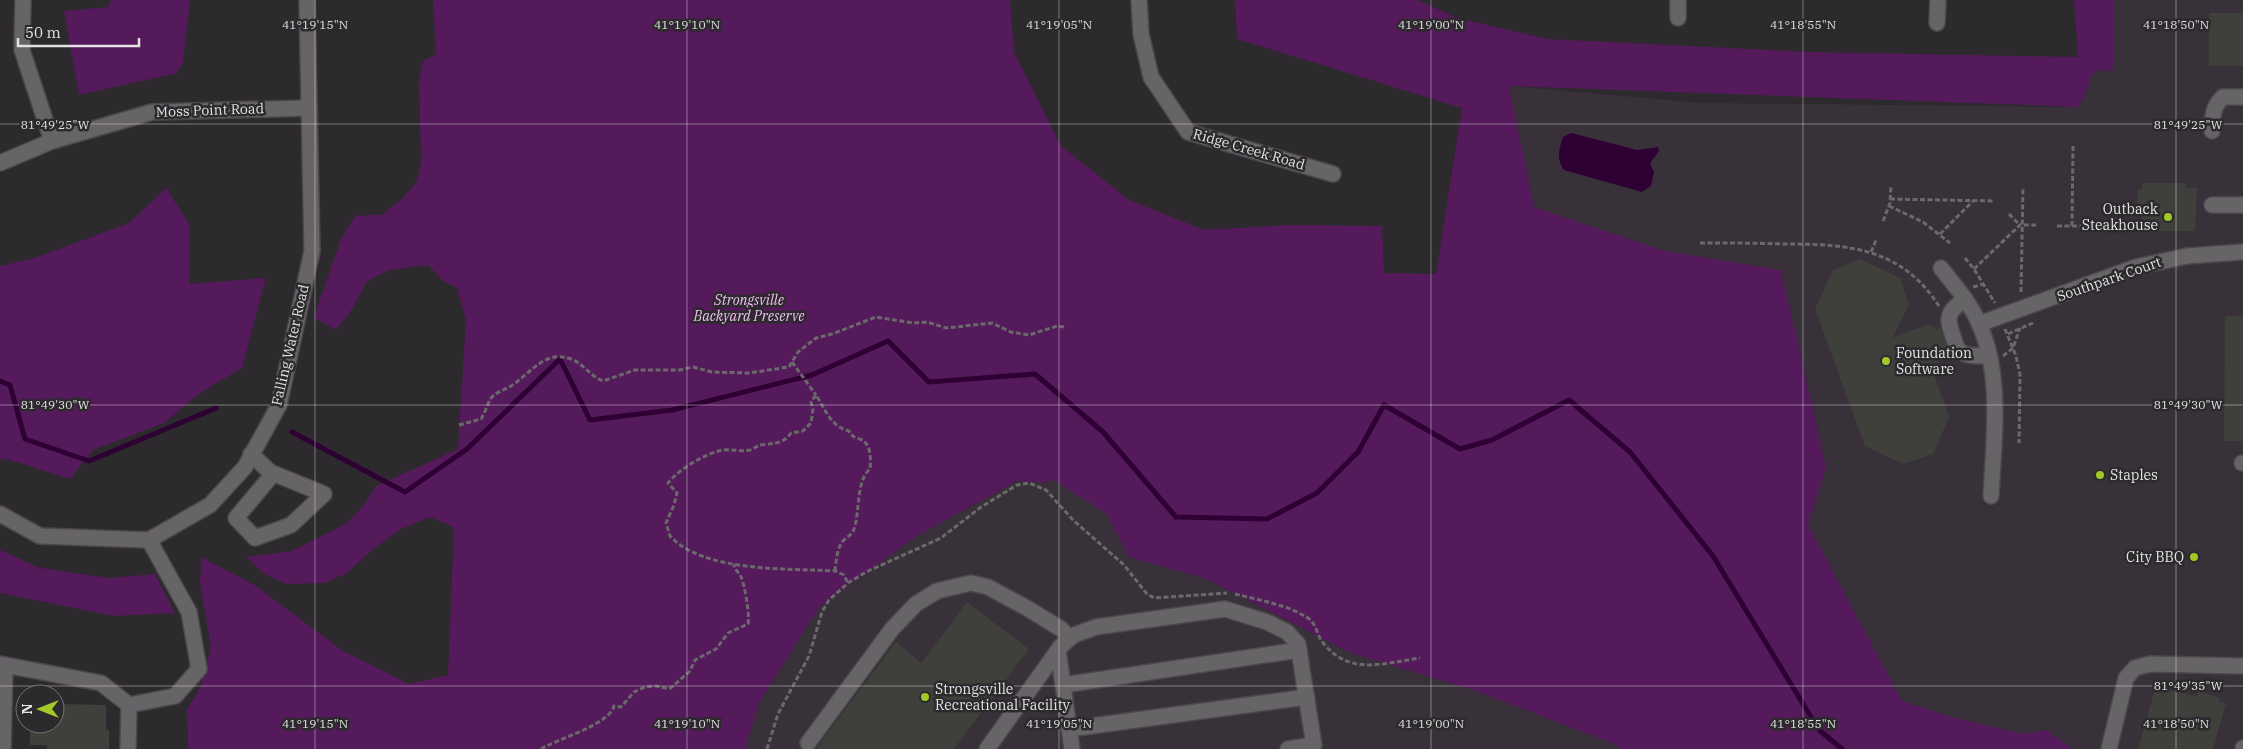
<svg xmlns="http://www.w3.org/2000/svg" width="2243" height="749" font-family="'IBM Plex Serif',serif">
<rect width="100%" height="100%" fill="#2c2a2d"/>
<g fill="#383139">
<path d="M2113,0H2243V749H2073L2046,730L2022,734L1951,717L1902,701L1808,525L1826,467L1781,270L1665,251L1534,207L1509,86L1702,103L2079,107L2094,71L2113,70Z"/>
<path d="M1049,471L1106,513L1129,557L1207,579L1348,652L1476,691L1617,745L1621,749H745L759,703L819,607L917,536L1017,481L1050,483Z"/>
</g>
<g fill="#551a5b">
<path d="M111,0H190L183,61L177,73L79,95L64,11L109,7Z"/>
<path d="M433,0H1010L1014,52L1061,146L1129,200L1204,230L1290,225L1382,226L1384,273L1436,274L1462,108L1237,39L1235,0H1418L1457,18L1547,39L1808,52L2078,57L2074,0H2113V70L2094,71L2079,107L1509,86L1534,207L1665,251L1781,270L1826,467L1808,525L1902,701L1951,717L2022,734L2046,730L2073,749H1621L1617,745L1476,691L1348,652L1207,579L1129,557L1106,513L1050,478V483L1017,481L917,536L819,607L759,703L745,749H188L187,710L201,685L211,647L200,585L201,557L256,586L343,651L409,684L448,675L454,527L430,517L401,529L373,549L347,573L324,583L286,584L264,574L247,557L292,551L346,524L365,504L376,486L458,449L466,320L457,288L443,281L428,265L389,270L367,281L349,314L335,330L314,317L341,239L355,216L383,214L403,198L417,182L421,162L419,81L423,61L436,54Z"/>
<path d="M166,188L189,224L190,284L266,278L242,368L200,393L164,423L93,450L70,479L7,459L0,460V266L35,258L129,223Z"/>
<path d="M0,550L40,568L109,578L155,574L175,613L114,616L0,593Z"/>
</g>
<path fill="#2e0033" d="M1571,133L1637,150L1658,147L1659,151L1650,163L1654,172L1651,186L1642,192L1564,170C1556,159 1559,150 1563,137Z"/>
<g fill="none" stroke-linecap="round" stroke-linejoin="round">
<g stroke="#2e0033" stroke-width="5">
<path d="M0,381L10,385L25,439L89,461L216,408"/>
<path d="M292,432L405,492L467,449L560,359L590,420L672,410L812,375L888,341L929,382L1035,374L1103,432L1176,517L1267,519L1317,493L1358,452L1384,405L1460,449L1492,440L1569,400L1630,452L1713,556L1819,730L1842,749"/>
</g>
</g>
<g fill="#3f403c">
<rect x="2209" y="13" width="34" height="53"/>
<path d="M2142,183H2186V188H2197L2195,231H2141V204H2137L2138,189H2142Z"/>
<path d="M1860,259L1900,278L1909,305L1892,338L1929,324L1937,329L1940,327L1948,350L1936,363L1938,373L1932,369L1949,417L1933,454L1903,464L1865,446L1815,309L1833,270Z"/>
<path d="M2225,316H2243V441H2224Z"/>
<path d="M967,602L1029,649L954,749H816L896,642L921,663Z"/>
<path d="M2156,686L2197,697L2199,691L2220,698L2219,702L2226,703L2213,749H2138Z"/>
<path d="M55,704L106,705V730H109V749H47V745H30V727L55,724Z"/>
</g>
<g fill="none" stroke-linecap="round" stroke-linejoin="round">
<defs>
<g id="minor">
<path d="M23,0L22,50L52,141"/>
<path d="M1139,0L1141,34L1151,77L1188,132L1333,174"/>
<path d="M1678,18V0"/>
<path d="M1937,23L1938,0"/>
<path d="M2212,131C2213,117 2212,107 2223,97H2243"/>
<path d="M0,163L52,141L152,112L308,108"/>
<path d="M2212,205H2243"/>
<path d="M1941,268C1950,280 1961,292 1969,305C2005,360 1994,434 1991,496"/>
<path d="M1965,299C1946,313 1946,318 1954,339C1955,343 1957,349 1961,352C1969,357 1980,356 1989,355"/>
<path d="M1979,324L2136,267L2187,256L2243,252"/>
<path d="M251,454L270,472L324,494L291,525L255,538L236,518L273,474"/>
<path d="M2242,463H2243"/>
<path d="M0,514L40,536L149,540L210,505L245,467L279,405L312,251L307,0"/>
<path d="M1058,650L1072,749"/>
<path d="M0,664L101,683L129,705L175,696L199,669L189,612L149,540"/>
<path d="M1063,685L1299,650"/>
<path d="M1069,729L1307,697"/>
<path d="M808,743L892,629L916,604L937,591L971,583L988,587L1027,608L1061,629L1070,638"/>
<path d="M3,749L5,665"/>
<path d="M128,749L129,705"/>
<path d="M987,749L1061,646L1074,635L1096,627L1225,609L1267,622L1287,632L1298,644L1314,745L1288,749"/>
<path d="M2109,749L2126,678L2135,668L2150,664L2243,666"/>
<path d="M2243,749V748"/>
</g>
</defs>
<use href="#minor" stroke="#4b484b" stroke-width="18"/>
<g stroke="#6b696c" stroke-width="3" stroke-dasharray="5 2.5" stroke-linecap="butt">
<path d="M1890,199L1994,201"/>
<path d="M1889,206L1923,222L1950,243"/>
<path d="M2009,214L2020,225"/>
<path d="M1883,221L1890,203L1891,185"/>
<path d="M2057,226H2087"/>
<path d="M2072,226L2073,145"/>
<path d="M1940,234L1973,201"/>
<path d="M1700,243C1728,243 1756,243 1784,244C1847,244 1901,247 1939,306"/>
<path d="M1871,252L1877,238"/>
<path d="M1965,258L1974,269L1995,303"/>
<path d="M1974,269L2020,225H2036"/>
<path d="M1973,287L1984,284"/>
<path d="M2021,292L2023,187"/>
<path d="M2005,329L2016,356L2020,375L2019,443"/>
<path d="M2008,334L2033,323"/>
<path d="M2003,356L2013,348L2020,328"/>
<path d="M792,362L816,395"/>
<path d="M459,425L481,419C485,413 487,405 491,398C496,392 504,390 511,386C530,374 545,349 571,359C584,364 590,376 603,381L635,370H680L693,367L712,372L749,373L789,367L798,352L816,338L832,334L876,317L913,323L927,322L946,328L992,323L1011,332L1029,335L1057,326L1064,327"/>
<path d="M835,571C836,562 837,546 844,540C848,536 852,535 854,529C860,513 856,480 870,469C871,459 871,445 862,440C855,437 853,438 849,431C830,426 826,410 816,395L811,402L813,409L811,423L803,431L791,433C783,445 772,443 760,445C757,446 754,449 750,450C741,452 732,449 723,450C706,453 679,469 668,483L677,493L674,505L666,523L670,536C704,573 789,568 835,571L844,575L848,583"/>
<path d="M1235,594C1259,600 1288,605 1308,618C1317,624 1317,637 1324,644C1350,676 1385,663 1420,658"/>
<path d="M541,749C557,739 609,725 614,706L621,707L634,692L645,687L656,686L669,689L672,687L690,671L695,660L716,649L728,633L748,624C750,617 745,585 741,577C740,573 736,571 734,567L735,564"/>
<path d="M767,749L778,714L809,656L822,612L829,600L848,583L866,572L941,538L981,507L1017,485L1029,483L1046,490L1073,520L1124,565L1147,594L1154,598L1227,593"/>
</g>
<use href="#minor" stroke="#676468" stroke-width="15"/>
</g>
<path fill="none" stroke="#e3e1e3" stroke-width="1" stroke-opacity="0.45" d="M315,0V749M687,0V749M1059,0V749M1431,0V749M1803,0V749M2176,0V749M0,124H2243M0,405H2243M0,686H2243"/>
<g fill="#a2c928" stroke="#2c2a2d" stroke-width="2">
<circle cx="2168" cy="217" r="5"/>
<circle cx="1886" cy="361" r="5"/>
<circle cx="2100" cy="475" r="5"/>
<circle cx="2194" cy="557" r="5"/>
<circle cx="925" cy="697" r="5"/>
</g>
<g text-anchor="middle" stroke-width="5" stroke-linejoin="round" paint-order="stroke">
<g font-size="14" fill="#e3e1e3" stroke="#2c2a2d">
<text transform="translate(210 110) rotate(-2)" y="5">Moss Point Road</text>
<text transform="translate(1249 149) rotate(16)" y="5">Ridge Creek Road</text>
<text transform="translate(2109 279) rotate(-19)" y="5">Southpark Court</text>
<text transform="translate(290 345) rotate(-77)" y="5">Falling Water Road</text>
</g>
<g font-size="14" fill="#e3e1e3" stroke="#2c2a2d" text-anchor="start">
<text x="2158" y="214" text-anchor="end">Outback<tspan x="2158" dy="16">Steakhouse</tspan></text>
<text x="1896" y="358">Foundation<tspan x="1896" dy="16">Software</tspan></text>
<text x="2110" y="480">Staples</text>
<text x="2184" y="562" text-anchor="end">City BBQ</text>
<text x="935" y="694">Strongsville<tspan x="935" dy="16">Recreational Facility</tspan></text>
</g>
<g font-size="14" font-style="italic" fill="#f1bdf6" stroke="#2c2a2d">
<text x="749" y="305">Strongsville<tspan x="749" dy="16">Backyard Preserve</tspan></text>
</g>
</g>
<g font-size="12" text-anchor="middle" fill="#e3e1e3" stroke="#2c2a2d" stroke-width="5" stroke-linejoin="round" paint-order="stroke">
<text x="315" y="29">41°19'15"N</text>
<text x="687" y="29">41°19'10"N</text>
<text x="1059" y="29">41°19'05"N</text>
<text x="1431" y="29">41°19'00"N</text>
<text x="1803" y="29">41°18'55"N</text>
<text x="2176" y="29">41°18'50"N</text>
<text x="2188" y="129">81°49'25"W</text>
<text x="55" y="129">81°49'25"W</text>
<text x="2188" y="409">81°49'30"W</text>
<text x="55" y="409">81°49'30"W</text>
<text x="2188" y="690">81°49'35"W</text>
<text x="315" y="728">41°19'15"N</text>
<text x="687" y="728">41°19'10"N</text>
<text x="1059" y="728">41°19'05"N</text>
<text x="1431" y="728">41°19'00"N</text>
<text x="1803" y="728">41°18'55"N</text>
<text x="2176" y="728">41°18'50"N</text>
</g>
<g transform="translate(40 709) rotate(270)"><circle r="24" fill="#2c2a2d" stroke="#757376"/>
<path d="M0-4L9 19L0 12L-9 19Z" fill="#a2c928"/>
<text y="-8" font-size="14" font-weight="bold" text-anchor="middle" fill="#e3e1e3">N</text>
</g>
<path d="M18 38v8h121v-8" fill="none" stroke="#e3e1e3" stroke-width="2.5"/>
<text x="25" y="38" font-size="15" fill="#e3e1e3" stroke="#2c2a2d" stroke-width="4" paint-order="stroke">50 m</text>
</svg>
